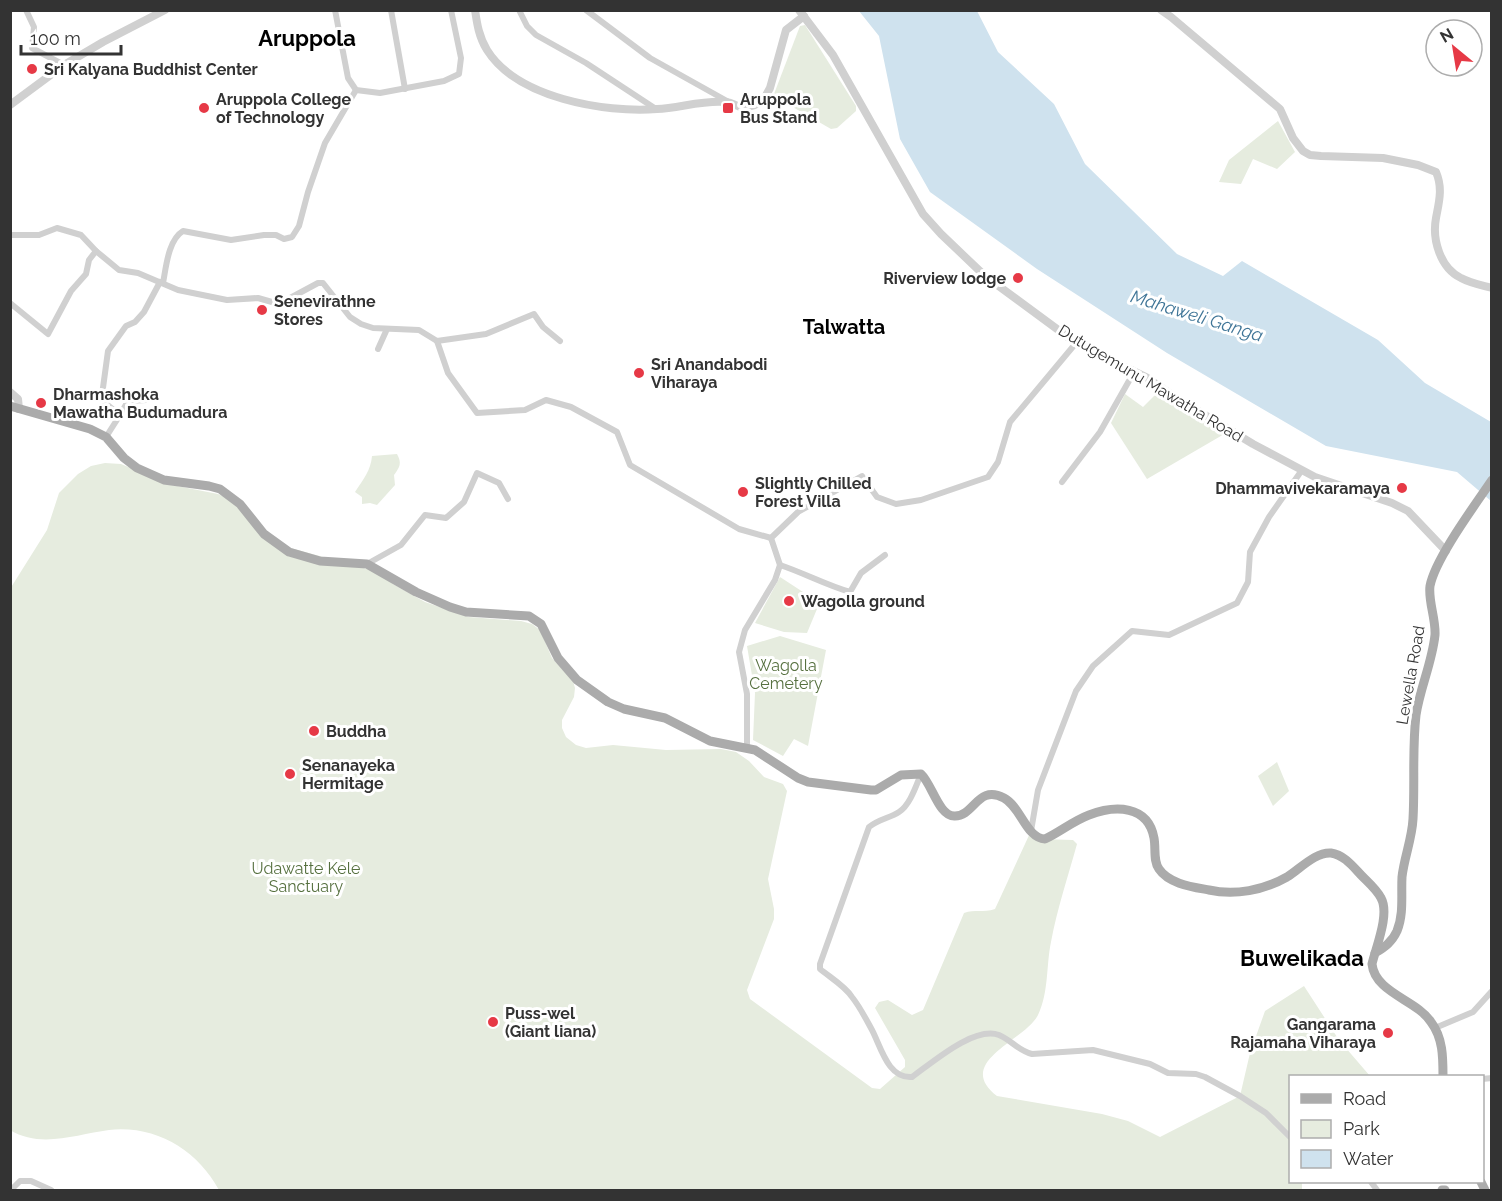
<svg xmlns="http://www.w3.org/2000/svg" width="1502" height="1201" font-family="Raleway,sans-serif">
<rect width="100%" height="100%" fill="#fff"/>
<g fill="#e6ecdf">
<path d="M805,25L856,106V111L837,128L831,129L777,98L774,94L800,26Z"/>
<path d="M1278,121L1295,152L1277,169L1253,159L1241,184L1219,182L1229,160Z"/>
<path d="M1157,393L1226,433L1147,479L1111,423L1125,394L1143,407Z"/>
<path d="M397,454C402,463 400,467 394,475L395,485L377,505L370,503L362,504V497L355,492C363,480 371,470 372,456Z"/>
<path d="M105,463L121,464L172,485L218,494L240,504L276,544L378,572L393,584L425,602L469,617L521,621L532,624L540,630L552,658L573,681L575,688L574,697L562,720V728L566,737L576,745L586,748L613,745L666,750L721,749L736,752L749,761L764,777L783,784L787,791L768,879L774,909V919L747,990L750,999L872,1088L880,1089L905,1067V1060L875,1008L879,1002L888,1000L912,1015L923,1010L964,913C975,909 983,913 995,909L1031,831L1040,839L1073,840L1077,844C1068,877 1057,909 1051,942C1046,966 1049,992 1038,1015C1025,1041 953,1062 997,1096L1102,1114L1128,1121L1160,1137L1240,1096L1250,1053L1265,1011L1304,986L1339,1040L1370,1076H1290V1182H1302V1190H219C197,1150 156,1125 109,1130C77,1134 41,1149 10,1130V589L47,530L59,493L78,474L91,466Z"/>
<path d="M780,577L803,592L817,609L807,633L784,632L755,623Z"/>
<path d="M780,636L826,650L808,746L794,739L783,756L753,740L755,693L747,646Z"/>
<path d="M1277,762L1289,791L1273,806L1258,776Z"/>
</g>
<path fill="#cfe2ee" d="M859,11H977L998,52L1054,104L1085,164L1177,254L1223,276L1242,261L1378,340L1425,383L1491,422V501L1457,472L1326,446L1167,353L1037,269L930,192L900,139L879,36Z"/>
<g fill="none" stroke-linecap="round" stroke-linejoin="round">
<g stroke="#d0d0d0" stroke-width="6">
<path d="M26,10L34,27L32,48L64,65"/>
<path d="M335,10L348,78L356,90L380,93L444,81L459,74L461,58L451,10"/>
<path d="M391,10L405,89"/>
<path d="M519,10L527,26L536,35L586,63L656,109"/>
<path d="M586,10L650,58L727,101"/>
<path d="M10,235H39L57,228L81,235L96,251L119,270L138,273L178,290L227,300L258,298L279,304L318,283H323L350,317L361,324L373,328L419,330L437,341L486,334L534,314L543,327L560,341"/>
<path d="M163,283C166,268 168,240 183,231L231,240L264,235H276L284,239L292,237L299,226L308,192L325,143L356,90"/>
<path d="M10,303L48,334L71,291L86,274L89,260L96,251"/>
<path d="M437,341L448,373L477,413L525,410L546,400L571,407L617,432L630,465L739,529L771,538"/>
<path d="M378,349L387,329"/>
<path d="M120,415L128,401L146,400"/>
<path d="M106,437L120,415L104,402L102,395L108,351L126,326L135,322L144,312L160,282"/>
<path d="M1062,482L1100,432L1134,372"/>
<path d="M367,564L401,545L425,515L446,518L464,502L477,473L499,483L508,499"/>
<path d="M780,565C804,573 826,585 850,592L861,573L885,555"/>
<path d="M747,749V694L739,652L745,630L775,580L780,565L771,538L798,512L862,476L877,497L896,504L921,500L988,477L998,462L1010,422L1076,343"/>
<path d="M921,774C916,786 910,805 899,812C890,818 879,819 869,827L820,964V969C831,978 845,986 852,997C860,1007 866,1019 872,1030C881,1047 888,1079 912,1077C933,1062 974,1026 999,1035C1011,1040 1019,1051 1032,1054L1093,1050L1150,1064L1168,1073L1196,1074L1205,1077L1240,1096L1266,1113L1290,1137"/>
<path d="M1031,831L1038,790L1076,691L1093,666L1132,631L1169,635L1237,603L1248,582L1250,552L1269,517L1302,470"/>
<path d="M1435,1028L1473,1012L1492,991"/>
<path d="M1482,1079L1492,1078"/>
<path d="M1371,1182L1377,1190"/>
<path d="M11,1190L20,1181H31L51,1190"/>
</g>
<g stroke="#d0d0d0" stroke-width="8">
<path d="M475,10C477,24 479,37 487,50C517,98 604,113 657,109C679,108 703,100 725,102C731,102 737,106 742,108L755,105L764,99L770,88L786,30L804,16"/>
<path d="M799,10L833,55L923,214L941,234L985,276L1076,343L1146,377L1175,397L1253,444L1315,477L1392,503L1408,511L1446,551"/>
<path d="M1161,10L1171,17L1280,109L1293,138L1303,151L1310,155L1321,156L1383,158L1418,165L1436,172C1443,188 1439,202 1436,218C1432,239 1440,268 1461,278C1470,283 1481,285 1492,288"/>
<path d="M10,105L64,65L103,42L165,10"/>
<path d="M10,392L18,399L19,409"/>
</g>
<g stroke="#ababab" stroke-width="9">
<path d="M10,406L90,429L106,437L124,458L137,468L164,480L209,486L220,489L240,504L264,534L289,552L320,561L367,564L416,592L450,607L466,612L529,616L541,624L558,658L577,680L608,702L624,709L665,718L710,741L755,750L798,778L808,782L871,790H876L901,775L921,774C932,784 939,817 955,816C974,816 978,784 1004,798C1021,807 1026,838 1045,839C1060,832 1073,821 1089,815C1115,805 1148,805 1154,838C1156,848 1153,861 1159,869C1169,884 1193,887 1209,890C1235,896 1264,890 1287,877C1300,869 1315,852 1331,853C1345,855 1354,868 1363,877C1369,883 1377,890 1381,898C1390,914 1376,947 1372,964C1375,993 1417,1000 1431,1022C1443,1038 1443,1057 1443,1076"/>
<path d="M1375,953C1385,947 1392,942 1397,931C1404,914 1401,895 1402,877C1404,858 1412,839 1413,819C1415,784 1412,750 1416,715C1420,688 1432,663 1435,635C1436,619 1428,601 1430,586C1435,559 1475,505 1492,480"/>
<path d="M1481,1182L1485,1190"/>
<path d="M1442,1190H1445"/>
</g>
</g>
<g fill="#e63946" stroke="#fff" stroke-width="2">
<circle cx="32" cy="69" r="6"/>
<circle cx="204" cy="108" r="6"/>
<rect x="722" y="102" width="12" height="12" rx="3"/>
<circle cx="1018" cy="278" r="6"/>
<circle cx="262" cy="310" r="6"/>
<circle cx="639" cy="373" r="6"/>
<circle cx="41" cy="403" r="6"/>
<circle cx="1402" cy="488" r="6"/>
<circle cx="743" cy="492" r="6"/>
<circle cx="789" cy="601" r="6"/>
<circle cx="314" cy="731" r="6"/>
<circle cx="290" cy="774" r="6"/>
<circle cx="493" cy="1022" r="6"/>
<circle cx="1388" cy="1033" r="6"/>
</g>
<g text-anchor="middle" stroke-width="6" stroke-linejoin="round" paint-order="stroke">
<g font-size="16" font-weight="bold" fill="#333" stroke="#fff" text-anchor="start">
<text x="44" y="75">Sri Kalyana Buddhist Center</text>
<text x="216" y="105">Aruppola College<tspan x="216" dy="18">of Technology</tspan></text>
<text x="740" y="105">Aruppola<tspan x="740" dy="18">Bus Stand</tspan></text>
<text x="1006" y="284" text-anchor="end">Riverview lodge</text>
<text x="274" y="307">Senevirathne<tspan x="274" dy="18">Stores</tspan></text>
<text x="651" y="370">Sri Anandabodi<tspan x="651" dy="18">Viharaya</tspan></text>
<text x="53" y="400">Dharmashoka<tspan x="53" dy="18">Mawatha Budumadura</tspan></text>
<text x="755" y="489">Slightly Chilled<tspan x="755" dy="18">Forest Villa</tspan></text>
<text x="1390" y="494" text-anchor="end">Dhammavivekaramaya</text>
<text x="801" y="607">Wagolla ground</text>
<text x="326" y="737">Buddha</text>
<text x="302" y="771">Senanayeka<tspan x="302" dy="18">Hermitage</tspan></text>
<text x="505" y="1019">Puss-wel<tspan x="505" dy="18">(Giant liana)</tspan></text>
<text x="1376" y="1030" text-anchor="end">Gangarama<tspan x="1376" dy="18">Rajamaha Viharaya</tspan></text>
</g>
<g font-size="16" fill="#333" stroke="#fff">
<text transform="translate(1151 383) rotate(31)" y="6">Dutugemunu Mawatha Road</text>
<text transform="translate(1410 675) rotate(-80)" y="6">Lewella Road</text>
</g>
<g font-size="16" fill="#56703f" stroke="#fff">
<text x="786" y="671">Wagolla<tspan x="786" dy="18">Cemetery</tspan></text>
<text x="306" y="874">Udawatte Kele<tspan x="306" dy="18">Sanctuary</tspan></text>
</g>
<g font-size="18" font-style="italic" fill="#3f7597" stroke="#fff">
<text transform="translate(1197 316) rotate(17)" y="6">Mahaweli Ganga</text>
</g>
<g font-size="20" font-weight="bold" fill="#000" stroke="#fff">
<text x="844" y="334">Talwatta</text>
</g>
<g font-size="22" font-weight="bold" fill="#000" stroke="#fff">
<text x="307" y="46">Aruppola</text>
<text x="1302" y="966">Buwelikada</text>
</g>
</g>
<rect width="1502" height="1201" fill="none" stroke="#333333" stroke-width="24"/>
<rect x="1289" y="1075" width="195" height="108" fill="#ffffff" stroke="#adadad" stroke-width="1.5"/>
<rect x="1301" y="1094" width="30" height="9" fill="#ababab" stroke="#adadad" stroke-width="1.5"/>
<text x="1343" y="1105" font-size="18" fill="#333333">Road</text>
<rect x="1301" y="1120" width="30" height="18" fill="#e6ecdf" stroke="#adadad" stroke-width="1.5"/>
<text x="1343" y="1135" font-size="18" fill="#333333">Park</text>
<rect x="1301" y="1150" width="30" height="18" fill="#cfe2ee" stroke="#adadad" stroke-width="1.5"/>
<text x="1343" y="1165" font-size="18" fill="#333333">Water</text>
<g transform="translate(1454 48) rotate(330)"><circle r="28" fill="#ffffff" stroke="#adadad" stroke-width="1.5"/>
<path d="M0-4.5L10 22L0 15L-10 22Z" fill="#e63946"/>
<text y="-9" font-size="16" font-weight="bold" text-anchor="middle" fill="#333333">N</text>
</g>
<path d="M21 45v9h100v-9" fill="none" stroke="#333333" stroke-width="3"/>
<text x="30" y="45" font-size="18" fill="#333333" stroke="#ffffff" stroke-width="4.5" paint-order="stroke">100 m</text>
</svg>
